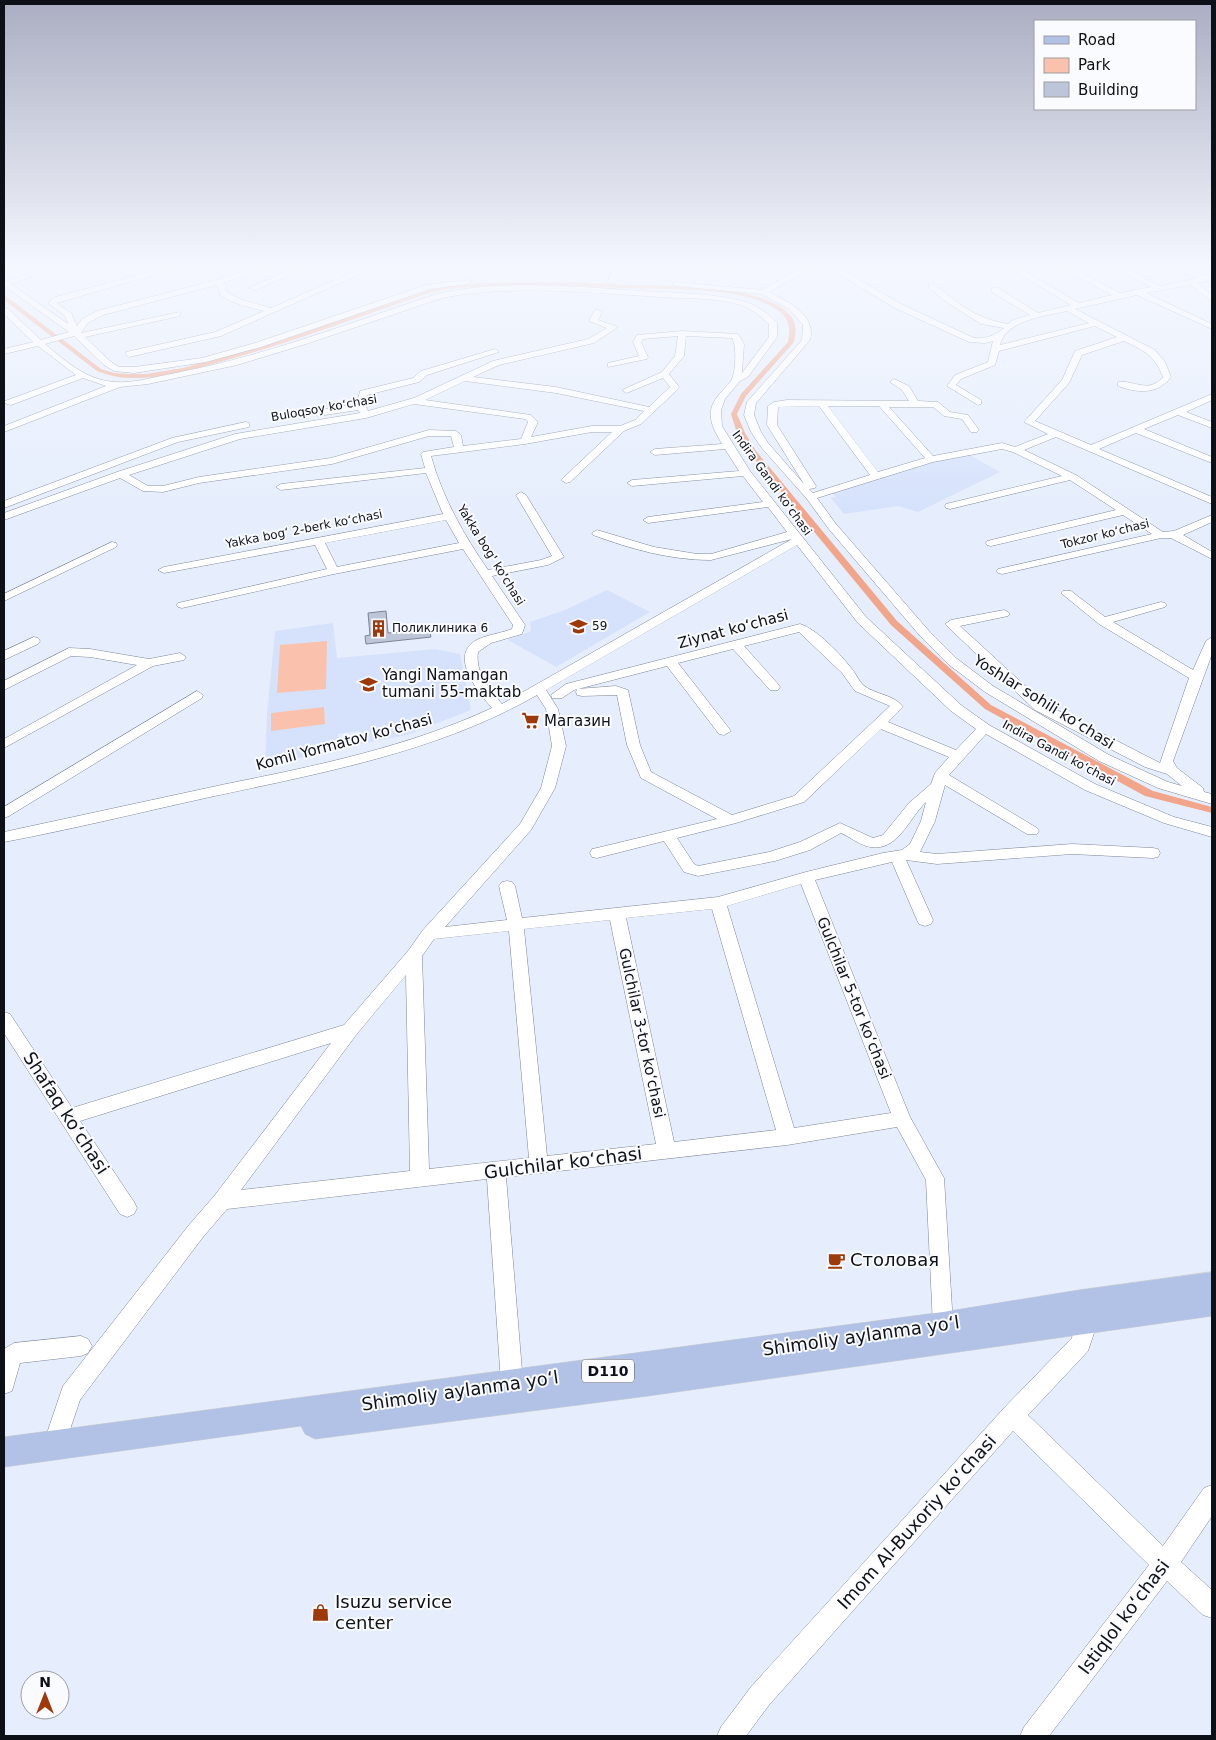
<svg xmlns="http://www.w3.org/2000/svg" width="1216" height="1740" font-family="'DejaVu Sans',sans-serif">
<rect width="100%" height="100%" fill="#e6eefd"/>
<g fill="#d6e2fc">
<path d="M968,454L1000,472L918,512L898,506L844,514L831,498L836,497L831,492L915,465Z"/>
<path d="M607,590L650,612L556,667L508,640L531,631L530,622L565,610Z"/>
<path d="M333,623L337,658L435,649L460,654L471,710L407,735L360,744L359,731L338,734L340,748L265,766L267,714L275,631Z"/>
</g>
<g fill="#fac2ad">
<path d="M327,641L326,689L277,693L280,645Z"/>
<path d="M324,707L325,724L271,731V713Z"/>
</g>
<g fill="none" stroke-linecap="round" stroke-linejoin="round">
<path fill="#f1a58a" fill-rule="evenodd" d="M524,282C560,282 595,283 631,285C669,286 762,284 789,314C797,322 796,331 794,342L746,396L737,414L745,433L756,451L897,621L991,705L1153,791L1212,807V813L1145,796L985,709L891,625L750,454L737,433L731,414L741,394L788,342C791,328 789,317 776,309C739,285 663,290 619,288C578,286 536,286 494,287C471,287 449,287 426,294C358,317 290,343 220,362C191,370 161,379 130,378C118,378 108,375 97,371L4,300V295L6,296L101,369L114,373L129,374H146L183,368L266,345L438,287L466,284Z"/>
</g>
<path fill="#bdc6d8" stroke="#7c8495" d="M386,611L388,633L429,629L431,637L366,644L365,636L370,635L368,613Z"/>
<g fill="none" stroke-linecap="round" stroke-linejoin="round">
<defs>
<g id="minor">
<path d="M45,266H58L11,284L68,324L65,316L48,303L55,297L172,266H185L57,303L71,313L77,326L82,319L97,311L209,282L262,266H274L223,283L226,285L227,292L242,300L271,308L367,266H378L221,336L129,357L125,354L126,352L215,332L264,311C248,307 234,304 220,295L218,286L216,285L103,315L88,323L81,333L180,312V316L85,337L110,361L119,367H134L202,358L255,343L426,285L468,280L472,282L468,284L430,289L261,347L206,362L134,373L114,371L104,365L74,336L45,344C63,359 83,377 107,381C128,385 150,378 171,374C262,357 349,323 437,294C500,279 579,287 643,291C676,293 710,293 742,301C755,304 768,313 777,323V337L748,377L740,381L725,399L721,410L722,426L750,471L866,617L961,705L989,725L1095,784L1174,817L1212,827V837L1164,823L1085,790L986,734L949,775L1037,828L1039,831L1037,834H1027L945,785L935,821L920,852L937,854L1072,844L1153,848L1158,849L1160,853L1158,857L1153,858L1072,854L937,864L906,860L933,920L931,924L925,926L919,924L917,920L892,862L815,880L910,1117L944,1178L953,1325L950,1332L943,1335L936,1332L933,1325L926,1180L897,1127L787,1145L506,1177L523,1383L520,1391L512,1394L504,1391L501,1383L487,1179L227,1209L203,1237L80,1400L62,1453L54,1456L46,1453L43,1445L63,1386L189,1225L215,1195L331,1043L80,1121L134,1202L137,1208L134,1214L127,1217L120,1214L4,1033V1012L10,1014L72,1108L344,1025L408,951L423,930L520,824L541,788L552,746L546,709L537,695C438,752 321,773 210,797C142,812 73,829 4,842V832C78,816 152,800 226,784C316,766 408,747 492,708C479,693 449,657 475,641C485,635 498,634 509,630L512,629L513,625L463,549L334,574L182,608L178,607L176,605L178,603L327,569L315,545L164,573L158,570L164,567L443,514L426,473L281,490L276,487L281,484L425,468L421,454L423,452L454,447L451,436H429L332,464L199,483L163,492L143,491L120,478L4,520V513L117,472L235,434L360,413L358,410L318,416L313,413L318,410L357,404L360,391L413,378L421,371L495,349L499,352L427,375L419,382L367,395L366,407L368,411L414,398L493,361L588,339L607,328L589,321L595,310H598L602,312L598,320L618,327L594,343L499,365L473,377L556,387L649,407L670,387L663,378L629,392L626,393L622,390L662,372L675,356L678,336L643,339L641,342L648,357L647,359L608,367V363L639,356L633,342L637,335L682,331L738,334L744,344L742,373L769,337V324C760,316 752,309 741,305C716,297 687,299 661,297C592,293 510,284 442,298L306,344L237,365L148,384L120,387L4,432V426L106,386L83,378L11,405L4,403L5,401L76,375L38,346L4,354V349L33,342L4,314V308H7L41,340L69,332L4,286V281L7,282ZM686,336L732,338C737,345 736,373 731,381C724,390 713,398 711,410C709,423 716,433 722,444L655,449L650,452L655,455L725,449L739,471L632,480L627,483L632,486L743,476L763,502L648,517L643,520L648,523L768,507L787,532L711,554H697L654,547L597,530L592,533L593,535C631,549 670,560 711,560L792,539L502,704C489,689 475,672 478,652L491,643L522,634L525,625L492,576L548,565L564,557L526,495L521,492L516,495L552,556L541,560L488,570C464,535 443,499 431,456L525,444L592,432H612L561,480L566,483L570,482L624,431L641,424L678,389L679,387L669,374L684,356ZM465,381L556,393L644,411L635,420L620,426H592L531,437L538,422L531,415L425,400ZM414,404L525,419L528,422L521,439L463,446L461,435L456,431L429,430L331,458L199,477L163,486H148L129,475L240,439L366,418ZM446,520L459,543L337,567L325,543ZM797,545L858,623L951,711L976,729L956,750L888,722L903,707C894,694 875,695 863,685C859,681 856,674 852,669C841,655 817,629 800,624L566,684L551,695L552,698H562L574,690L667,666L719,734L724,735L731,731L678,663L733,649L770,690H778L780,687L778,684L744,646L799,632L842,673L855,691L890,706L794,796L732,815L651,772L640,745L628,690L616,686L577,689L576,692L577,695L582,696L617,695L627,745L641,778L717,819L597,848L592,849L590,853L592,857L597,858L664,841L684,872L698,876L775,861L810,850L841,833C850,837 857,843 866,846C897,855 908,819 926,802L921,821L910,844L902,850L883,853L806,872L718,897L522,918L515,886L512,882L507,881L502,882L499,886L507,920L445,927L531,830L555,788L566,746L558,709L546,690ZM881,729L949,757L935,773L931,784L909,803L883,835L873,838L840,823L800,842L769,852L698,866L694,864L677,838L736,823L804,802ZM801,884L891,1113L794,1128L727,906ZM712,909L776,1130L674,1142L626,918ZM610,920L656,1144L547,1156L524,929ZM509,931L529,1158L429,1169L422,956L434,939ZM406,975L410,1171L241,1190L356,1035Z"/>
<path d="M299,266H310L256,290L249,288Z"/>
<path d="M450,266L443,269L439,267L440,266Z"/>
<path d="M615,266H623L615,283H609L608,281Z"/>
<path d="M696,266H743L739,268H700Z"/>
<path d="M804,266H814L769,292C787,301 817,315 810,340L756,403L754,415L761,432L768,443L804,484L767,425L768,406L774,402L787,400L909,401L902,390L890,382L894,379L909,386L918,401L938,402L950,412L968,415L979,430L977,432H971L962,419L944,416L933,407H889L933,456L1002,443L1015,447L1048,434L1024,422L1062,380L1075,351L1117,337L1095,326L999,351L995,365L961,379L956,385L981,400V404L978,405L947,386L955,375L988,362L993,341L985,343L969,342L895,308L825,266H835L901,304L974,338C986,339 994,336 1004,328L981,324L945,301L929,288V284C937,284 943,291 949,296C968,311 984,320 1008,324L1013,320L1030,315L992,292V288H998L1038,313L1071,305L1006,266H1016L1079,303L1112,295L1058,266H1068L1120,293L1151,287L1111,266H1121L1160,286L1199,278L1174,266C1188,266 1201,278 1212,276V280L1197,283L1212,295V301L1190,285L1146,293L1212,324V329L1137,295L1075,309L1155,350L1165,362L1171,377C1158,395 1137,393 1118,386V382C1134,380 1149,394 1163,377C1154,354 1144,351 1124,341L1082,355L1069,383L1035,421L1091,445L1212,394V400L1186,412L1212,422V428L1178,415L1144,429L1212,457V463L1136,433L1099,449L1212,497V504L1056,437L1024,450L1076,475L1163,532L1174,531L1212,515V522L1183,535L1212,552V559L1171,538H1161L1002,574L998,573L996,571L998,569L1152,534L1123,515L991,546L987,545L986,543L987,541L1116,510L1070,480L950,509L946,508L945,506L946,504L1062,476L1013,452L1002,449L933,462L817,498L836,524L929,631L956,658L993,686L1109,755L1168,782L1182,786L1167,774L1145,767L1035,710L945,624L951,620L1004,610L1008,612L1010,614L1008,616L960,626L1045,704L1160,763L1189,678L1099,624L1061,593L1063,591H1071L1105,617L1161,602L1165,603L1167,605L1165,607L1113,622L1193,670L1206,641L1212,637V654L1173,761L1177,768L1203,788L1204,792L1212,794V804L1158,788L1099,761L985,692L948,664L921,637L828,528L807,499L761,447L751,432L744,415L747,402L802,340L803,325L789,309L761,294L676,286L672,284L676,282L762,290ZM1067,311L1089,323L1000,345C1006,320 1045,316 1067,311ZM819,406L870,475L813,493L809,489L815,488L816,486L777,425L778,407ZM828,406H879L925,458L878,472Z"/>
<path d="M246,422L249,423V427L178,442L4,508V501L172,438Z"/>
<path d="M112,542L116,543L117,545L116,547L4,601V594Z"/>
<path d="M34,637L38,638L40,641L38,644L4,660V651Z"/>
<path d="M69,648L90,649L149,659L180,653L186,657L184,660L153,666L4,748V739L137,665L90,657L71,656L4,690V681Z"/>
<path d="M197,691L203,695L202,698L9,816L4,818V807Z"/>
<path d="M1081,1304L1088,1307L1095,1330L1088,1351L1028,1415L1163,1546L1204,1488L1212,1485V1516L1181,1562L1212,1590V1618L1203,1615L1167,1581L1049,1736H1020L1024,1727L1149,1565L1013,1431L769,1705L746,1736H717L721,1727L751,1687L1005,1407L1072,1338C1075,1327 1069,1318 1074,1307Z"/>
<path d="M81,1336L88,1339L92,1346L88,1353L81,1356L20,1363L12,1391L4,1394V1349L14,1343Z"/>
</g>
<path id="major" d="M1212,1272V1316L648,1396L315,1439L305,1434L301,1426L4,1467V1437L943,1312L1079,1290Z"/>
</defs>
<use href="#minor" stroke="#7d8596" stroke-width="1"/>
<use href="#major" stroke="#cfcfd0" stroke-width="1"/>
<use href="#minor" fill="#fff" fill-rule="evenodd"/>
<use href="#major" fill="#b2c2e6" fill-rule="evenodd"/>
</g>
<linearGradient id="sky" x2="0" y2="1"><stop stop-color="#abaec2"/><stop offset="0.52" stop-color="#f4f7fe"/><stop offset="1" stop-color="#f4f7fe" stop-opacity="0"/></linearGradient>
<rect width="1216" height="510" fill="url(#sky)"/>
<defs>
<symbol id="school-bare" viewBox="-9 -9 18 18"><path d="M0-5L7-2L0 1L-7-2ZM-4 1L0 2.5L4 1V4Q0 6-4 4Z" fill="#9e3909" stroke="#f9fbff" stroke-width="2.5" paint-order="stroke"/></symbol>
<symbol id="building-bare" viewBox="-9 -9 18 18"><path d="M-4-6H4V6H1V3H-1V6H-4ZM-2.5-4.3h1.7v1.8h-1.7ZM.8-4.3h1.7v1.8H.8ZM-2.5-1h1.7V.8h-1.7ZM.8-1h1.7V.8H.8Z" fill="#9e3909" stroke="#f9fbff" stroke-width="2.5" paint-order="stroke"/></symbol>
<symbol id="supermarket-bare" viewBox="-9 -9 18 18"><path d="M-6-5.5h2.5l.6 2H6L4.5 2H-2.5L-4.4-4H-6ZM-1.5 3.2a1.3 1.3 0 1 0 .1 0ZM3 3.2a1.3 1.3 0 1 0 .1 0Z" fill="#9e3909" stroke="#f9fbff" stroke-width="2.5" paint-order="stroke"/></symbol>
<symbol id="cafe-bare" viewBox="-9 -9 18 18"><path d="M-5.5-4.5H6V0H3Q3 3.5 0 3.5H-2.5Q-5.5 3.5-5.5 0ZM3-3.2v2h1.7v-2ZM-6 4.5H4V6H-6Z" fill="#9e3909" stroke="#f9fbff" stroke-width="2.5" paint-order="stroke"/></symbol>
<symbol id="shop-bare" viewBox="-9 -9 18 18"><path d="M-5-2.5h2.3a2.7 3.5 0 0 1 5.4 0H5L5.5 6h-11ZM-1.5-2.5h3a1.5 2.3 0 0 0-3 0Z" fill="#9e3909" stroke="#f9fbff" stroke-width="2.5" paint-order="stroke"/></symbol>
</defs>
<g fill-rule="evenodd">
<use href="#school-bare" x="566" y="614" width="25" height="25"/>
<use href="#building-bare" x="366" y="616" width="25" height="25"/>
<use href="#school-bare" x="356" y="672" width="25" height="25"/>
<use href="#supermarket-bare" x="518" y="708" width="25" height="25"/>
<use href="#cafe-bare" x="824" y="1248" width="25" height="25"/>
<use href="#shop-bare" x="308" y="1600" width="25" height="25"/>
</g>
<g text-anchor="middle" stroke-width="4" stroke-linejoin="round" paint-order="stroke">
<g font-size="12" fill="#0d1016" stroke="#f9fbff">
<text transform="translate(324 408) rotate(-10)" y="4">Buloqsoy koʻchasi</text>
<text transform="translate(772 483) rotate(54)" y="4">Indira Gandi koʻchasi</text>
<text transform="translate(304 529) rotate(-11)" y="4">Yakka bogʻ 2-berk koʻchasi</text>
<text transform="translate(1105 534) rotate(-14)" y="4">Tokzor koʻchasi</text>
<text transform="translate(491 555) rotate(58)" y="4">Yakka bog' ko'chasi</text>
<text transform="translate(1059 753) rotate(28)" y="4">Indira Gandi koʻchasi</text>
</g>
<g font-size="12" fill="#0d1016" stroke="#f9fbff" text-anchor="start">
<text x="592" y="630">59</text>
<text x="392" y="632">Поликлиника 6</text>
</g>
<rect fill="#f9fbff" stroke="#54565c" stroke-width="1" x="582" y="1359.5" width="52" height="23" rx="4"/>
<g font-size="14" font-weight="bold" fill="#0d1016">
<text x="608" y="1376">D110</text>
</g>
<g font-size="15" fill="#0d1016" stroke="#f9fbff">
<text transform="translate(733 629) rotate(-15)" y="5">Ziynat koʻchasi</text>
<text transform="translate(1044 702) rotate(32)" y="5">Yoshlar sohili koʻchasi</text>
<text transform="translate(344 742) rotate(-15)" y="5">Komil Yormatov koʻchasi</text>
<text transform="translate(854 998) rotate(68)" y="5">Gulchilar 5-tor koʻchasi</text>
<text transform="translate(642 1033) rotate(78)" y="5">Gulchilar 3-tor koʻchasi</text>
</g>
<g font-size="15" fill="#0d1016" stroke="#f9fbff" text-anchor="start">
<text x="382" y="680">Yangi Namangan<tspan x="382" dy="17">tumani 55-maktab</tspan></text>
<text x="544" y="726">Магазин</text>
</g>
<g font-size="18" fill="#0d1016" stroke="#f9fbff">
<text transform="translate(66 1113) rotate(57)" y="6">Shafaq koʻchasi</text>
<text transform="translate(563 1163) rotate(-7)" y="6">Gulchilar koʻchasi</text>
<text transform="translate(861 1336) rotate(-8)" y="6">Shimoliy aylanma yoʻl</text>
<text transform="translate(460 1391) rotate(-8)" y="6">Shimoliy aylanma yoʻl</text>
<text transform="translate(917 1522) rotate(-48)" y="6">Imom Al-Buxoriy koʻchasi</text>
<text transform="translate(1124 1617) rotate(-53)" y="6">Istiqlol ko‘chasi</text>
</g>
<g font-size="18" fill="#0d1016" stroke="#f9fbff" text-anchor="start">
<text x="850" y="1266">Столовая</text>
<text x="335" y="1608">Isuzu service<tspan x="335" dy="21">center</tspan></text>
</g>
</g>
<rect width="1216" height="1740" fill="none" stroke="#0d1016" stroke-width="10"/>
<rect x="1034" y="20" width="162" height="90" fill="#f9fbff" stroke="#9b9da2"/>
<rect x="1044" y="36" width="25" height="8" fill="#b2c2e6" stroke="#9b9da2"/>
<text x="1078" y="45" font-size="15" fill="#0d1016">Road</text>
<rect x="1044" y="58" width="25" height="15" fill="#fac2ad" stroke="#9b9da2"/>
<text x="1078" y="70" font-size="15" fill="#0d1016">Park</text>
<rect x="1044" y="82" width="25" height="15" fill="#bdc6d8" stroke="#9b9da2"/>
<text x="1078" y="95" font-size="15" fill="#0d1016">Building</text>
<g transform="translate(45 1695)"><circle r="24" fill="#f9fbff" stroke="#9b9da2"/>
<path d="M0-4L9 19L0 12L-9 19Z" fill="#9e3909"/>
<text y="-8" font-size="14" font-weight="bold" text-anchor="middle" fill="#0d1016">N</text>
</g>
</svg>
